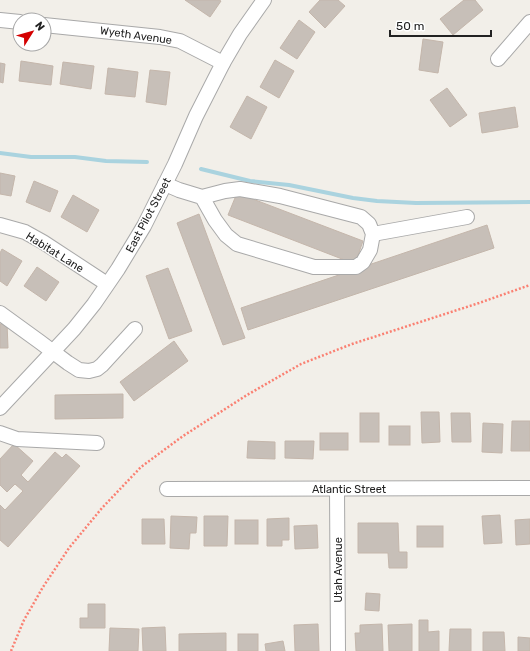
<svg xmlns="http://www.w3.org/2000/svg" width="530" height="651" font-family="Rubik,sans-serif">
<rect width="100%" height="100%" fill="#f2efe9"/>
<g fill="none" stroke-linecap="round" stroke-linejoin="round">
<g stroke="#aad3df" stroke-width="4">
<path d="M0,153L31,157H75L106,161L147,162"/>
<path d="M201,169L250,181L289,185L353,198L377,201L416,203L530,202"/>
</g>
</g>
<g fill="#c7bfb8" stroke="#c4b6ab">
<path d="M185,0H219L221,1L210,17Z"/>
<path d="M320,0H338L345,6L325,28L309,12Z"/>
<path d="M464,0H475L483,10L453,35L440,19Z"/>
<path d="M299,20L315,32L297,59L280,48Z"/>
<path d="M423,39L443,42L438,73L419,70Z"/>
<path d="M275,60L294,71L279,98L260,87Z"/>
<path d="M21,61L53,66L51,85L19,81Z"/>
<path d="M63,62L94,66L91,89L60,84Z"/>
<path d="M0,63L5,64L3,83L0,82Z"/>
<path d="M108,68L138,72L135,97L105,94Z"/>
<path d="M150,70L170,72L166,105L146,102Z"/>
<path d="M447,88L467,115L450,127L430,100Z"/>
<path d="M247,96L267,107L251,139L230,127Z"/>
<path d="M515,107L518,127L482,133L479,113Z"/>
<path d="M0,173L15,176L11,196L0,194Z"/>
<path d="M34,181L58,191L50,212L26,202Z"/>
<path d="M237,193L363,241L355,264L228,215Z"/>
<path d="M73,195L99,210L87,232L61,217Z"/>
<path d="M199,214L245,338L223,345L177,223Z"/>
<path d="M487,225L494,248L248,330L241,308Z"/>
<path d="M2,249L22,261L7,286L0,281V253Z"/>
<path d="M37,267L59,282L46,301L24,286Z"/>
<path d="M168,268L192,331L169,339L146,276Z"/>
<path d="M7,323L8,348H0V324Z"/>
<path d="M174,341L188,361L134,401L120,382Z"/>
<path d="M123,394V418L55,419V395Z"/>
<path d="M421,412H439L440,442L422,443Z"/>
<rect x="360" y="413" width="19" height="29"/>
<path d="M451,413H470L471,442H452Z"/>
<path d="M512,421H530V451H511Z"/>
<path d="M483,423L503,424L502,453L482,452Z"/>
<rect x="389" y="426" width="21" height="19"/>
<rect x="320" y="433" width="28" height="17"/>
<path d="M248,441L275,442V459L247,458Z"/>
<path d="M285,441H314L313,459L285,458Z"/>
<path d="M14,444L33,461L21,475L28,482L55,452L62,458L66,454L80,466L8,547L0,540V505L5,510L23,491L15,484L7,492L0,485V459Z"/>
<path d="M500,515L502,543L484,544L482,516Z"/>
<path d="M171,516L197,517L196,533H190L189,549L170,548Z"/>
<path d="M204,516H228L227,546H204Z"/>
<path d="M289,518V540H282V546H267V519Z"/>
<path d="M142,519H164L165,544H142Z"/>
<path d="M530,519V544L516,545L515,520Z"/>
<rect x="235" y="520" width="23" height="24"/>
<path d="M358,523H398L399,552H407V568H389L388,553H358Z"/>
<path d="M317,525L318,548L295,549L294,526Z"/>
<rect x="417" y="526" width="26" height="21"/>
<path d="M366,593L380,594L379,611L365,610Z"/>
<path d="M88,604H105V628H80V618H88Z"/>
<path d="M419,620H428V632L439,631V651H419Z"/>
<path d="M318,624L319,651H295L294,625Z"/>
<path d="M382,624L383,651H356L355,633H360V625Z"/>
<path d="M412,624V651H389L388,625Z"/>
<path d="M165,627L166,651H143L142,628Z"/>
<path d="M110,628L139,629L138,651H109Z"/>
<path d="M450,629H471V651H449Z"/>
<path d="M483,632H504L505,651H483Z"/>
<path d="M226,633V651H179V634Z"/>
<rect x="238" y="634" width="20" height="17"/>
<path d="M518,637L530,638V651H518Z"/>
<path d="M283,641L285,651H266L265,644Z"/>
</g>
<g fill="none" stroke-linecap="round" stroke-linejoin="round">
<defs>
<g id="minor">
<path d="M0,20L20,22"/>
<path d="M44,25L160,37L180,41L223,63"/>
<path d="M498,59L530,22"/>
<path d="M165,184L179,190L202,197L225,191L240,189L280,196L361,217L369,224L373,234L370,250L363,262L356,267H314L237,244L226,235L215,220L202,197"/>
<path d="M0,225L25,232L43,242L107,284"/>
<path d="M373,234L467,217"/>
<path d="M0,313L40,342L68,363L79,370L89,371L97,369L102,365L135,329"/>
<path d="M0,408L74,329L94,304L118,269L144,226L175,164L196,116L223,63L240,34L264,0"/>
<path d="M0,433L17,439L97,443"/>
<path d="M167,489L530,488"/>
<path d="M337,489L338,651"/>
</g>
</defs>
<use href="#minor" stroke="#a9a9a9" stroke-width="16"/>
<path stroke="#fa8072" stroke-width="2.5" stroke-dasharray="2 2" stroke-linecap="butt" d="M11,651L24,620L43,587L69,548L102,508L141,467L183,436L247,395L301,364L352,344L479,303L530,285"/>
<use href="#minor" stroke="#fff" stroke-width="14"/>
</g>
<g text-anchor="middle" stroke-width="3" stroke-linejoin="round" paint-order="stroke">
<g font-size="11" fill="#222" stroke="#fff">
<text transform="translate(136 35) rotate(8)" y="4">Wyeth Avenue</text>
<text transform="translate(148 215) rotate(-62)" y="4">East Pilot Street</text>
<text transform="translate(55 252) rotate(32)" y="4">Habitat Lane</text>
<text x="349" y="493">Atlantic Street</text>
<text transform="translate(338 570) rotate(-90)" y="4">Utah Avenue</text>
</g>
</g>
<g transform="translate(32 32) rotate(53)"><circle r="19" fill="#ffffff" stroke="#a7a7a7"/>
<path d="M0-3L7 15L0 10L-7 15Z" fill="#d40000"/>
<text y="-6" font-size="11" font-weight="bold" text-anchor="middle" fill="#222222">N</text>
</g>
<path d="M390 30v6h101v-6" fill="none" stroke="#222222" stroke-width="2"/>
<text x="396" y="30" font-size="12" fill="#222222" stroke="#ffffff" stroke-width="3" paint-order="stroke">50 m</text>
</svg>
